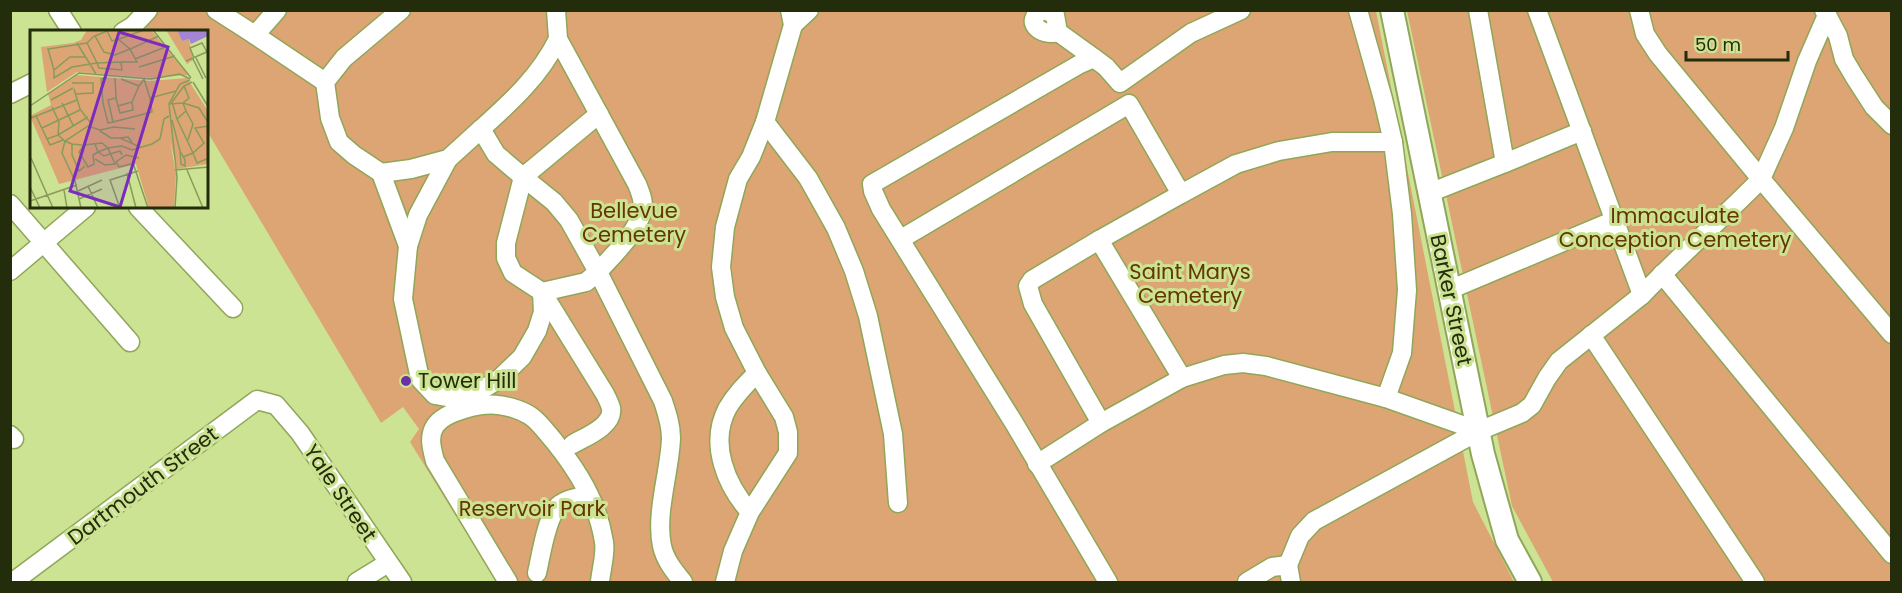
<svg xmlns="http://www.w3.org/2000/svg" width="1902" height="593" font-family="Poppins,sans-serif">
<rect width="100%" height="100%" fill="#cbe392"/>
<g fill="#dda573">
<path d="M135,11H1376L1473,502L1514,582H497L410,442L419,429L403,407L381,423L207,131V32L148,31Z"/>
<path d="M1407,11H1891V582H1553L1512,506Z"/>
</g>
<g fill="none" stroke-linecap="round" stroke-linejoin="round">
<defs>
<g id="minor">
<path d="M58,10L72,32"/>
<path d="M216,10L255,35"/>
<path d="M277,10L255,35L325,82"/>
<path d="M401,10L344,58L325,82L330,118L339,142L354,155L381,173L411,169L448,159L481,129L496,154L523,177L506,243V258L513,273L542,292L605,394C607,398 610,404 611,408C614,426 585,437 573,444"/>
<path d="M556,10L558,39L637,184C640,192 645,202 642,211C638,232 612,256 598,272L663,401C667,413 671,425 671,438C670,471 655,513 662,546C665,560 674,571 683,582"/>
<path d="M790,10L793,25L765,122L808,178L836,228L854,271L868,316L893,434L898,503"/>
<path d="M1043,10C1022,21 1041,37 1058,32"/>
<path d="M1045,10L1055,15L1058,32L1094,58"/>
<path d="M1478,10L1505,163L1582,131"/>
<path d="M1537,10L1642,295C1680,255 1722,219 1761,179L1892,334"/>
<path d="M1639,10L1645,34L1658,54L1761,179L1784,128L1807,61L1827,15L1824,10"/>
<path d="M1827,15L1838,36L1844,59L1854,76L1874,107L1892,125"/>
<path d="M793,25L809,10"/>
<path d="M123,32L133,26L148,10"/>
<path d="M10,94L32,83"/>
<path d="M481,129C511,102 540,76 558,39"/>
<path d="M448,159L418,215L408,246L403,299L420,379L435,395L452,398L476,393L498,380L522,357L537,331L543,312L542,292L586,282L598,272L569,220L554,202L523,177L599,114"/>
<path d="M381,173L408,246"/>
<path d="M1429,193L1505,163"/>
<path d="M1181,194L1099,240L1182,378L1224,365L1243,363L1266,366L1386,398L1402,353L1407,290L1402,214L1393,142"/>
<path d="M10,204L130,342"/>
<path d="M138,207L233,308"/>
<path d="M901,239L1129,104L1181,194L1236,164L1279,151L1332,142H1393L1383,99L1358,10"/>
<path d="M1099,240L1032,280L1028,286L1033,304L1101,423L1182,378"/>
<path d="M10,271L86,207"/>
<path d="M1662,274L1892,554"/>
<path d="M1449,290L1615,220"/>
<path d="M1591,335L1755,582"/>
<path d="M757,373L734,328L725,297L721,267L725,227L738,179L751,157L765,122"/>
<path d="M1479,431L1522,413L1532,405L1547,378L1559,361L1642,295"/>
<path d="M10,435L14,439"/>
<path d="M1037,464L1101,423"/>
<path d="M1288,565L1300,536L1314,521L1479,431L1386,398"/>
<path d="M537,573C541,556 546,519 558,506C566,499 579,497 589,495"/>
<path d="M13,582L257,400L276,405L300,433L402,582"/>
<path d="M357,582L388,563"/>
<path d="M508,582L435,461C432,449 428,437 435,426C445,411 481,403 498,405C509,406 524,411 532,417C540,423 547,433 554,441C578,471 598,503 604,542C606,554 601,570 600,582"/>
<path d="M725,582L733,551L750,512L788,453V432L784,417L757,373C746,384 735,395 727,409C709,444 726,485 750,512"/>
<path d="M1108,582L1014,423L881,209L873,191L872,184L1080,64L1094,58L1106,67L1120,83L1191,33L1241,10"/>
<path d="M1247,582L1272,567L1288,565L1291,582"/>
</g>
<path id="major" d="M1392,10L1483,454L1507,540L1530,582"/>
</defs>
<use href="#minor" stroke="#90a658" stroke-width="21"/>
<use href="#major" stroke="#90a658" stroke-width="26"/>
<use href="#minor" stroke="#fff" stroke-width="18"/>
<use href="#major" stroke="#fff" stroke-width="22"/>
</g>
<circle fill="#6b31a7" stroke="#cbe392" stroke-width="2" cx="406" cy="381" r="6"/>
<g text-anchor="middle" stroke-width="6" stroke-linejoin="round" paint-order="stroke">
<g font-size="21" fill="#643600" stroke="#cbe392">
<text x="634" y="218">Bellevue<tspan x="634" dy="24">Cemetery</tspan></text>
<text x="1675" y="223">Immaculate<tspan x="1675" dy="24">Conception Cemetery</tspan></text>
<text x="1190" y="279">Saint Marys<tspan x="1190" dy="24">Cemetery</tspan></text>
<text x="532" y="516">Reservoir Park</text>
</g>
<g font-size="21" fill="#232c0b" stroke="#cbe392">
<text transform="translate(1451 300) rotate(78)" y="7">Barker Street</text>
<text transform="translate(143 486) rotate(-37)" y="7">Dartmouth Street</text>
<text transform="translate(340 493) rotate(56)" y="7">Yale Street</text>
</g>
<g font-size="21" fill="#232c0b" stroke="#cbe392" text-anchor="start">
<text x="418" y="388">Tower Hill</text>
</g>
</g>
<g transform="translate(30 30)">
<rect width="178" height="178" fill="#cbe392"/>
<path d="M57,0H121L158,45L121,48L47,42L17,62L11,17L43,13L51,10ZM136,0H147L152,11L159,9L163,30L157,34ZM47,45L120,51L157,48L178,81V134L147,139L140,111L146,144L144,178H119L106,134L29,154L0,86L21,75L18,64Z" fill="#dda573"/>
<path d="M147,0H178V6L161,14L159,9L152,11Z" fill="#a485d3"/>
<path fill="none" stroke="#889a5c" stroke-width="1.5" d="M123,0L161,48M89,9L114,0M47,13L66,44M55,27H40L24,40L18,19L57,13L62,8L65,6L77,1L82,11L88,9L100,19L85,25L74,22L65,6M164,28L160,18L172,13L177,22M166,28L176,48M105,29L138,16M163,29L173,49M156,31L179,21M91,32L67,33L69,38L92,40L91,32H107L100,19L129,6M109,37L145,26M24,40V48L42,37L67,33L57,13M77,48L71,49L73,73L78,93L83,92M85,48L86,68L78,70L83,92L122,82L120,68L146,61M162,52L154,56L159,68L153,73L169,78L179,94M163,52L179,78M42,53H63V63L45,64M109,56L114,49L120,68M44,59L50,79L62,95M86,68L88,76L102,72L109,56L91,49M21,70L43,58M32,73L43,95M140,74L153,73L156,81M0,76L49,43L121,49L150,44L160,49M88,76L90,83L103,80L102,72M22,77L29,92L28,105M6,86L20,115L33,110M1,88L47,70M147,89L142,72L154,56M142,90L150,121M12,98L50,80M70,101L81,108H90M28,105L58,87M17,109L28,105L35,111L32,123L45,151L51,178M158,110L163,94L156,81L147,89L163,123L174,113L165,98L179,96M102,112L98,107L90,108L110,117M42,114L35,111L58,96L70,100L84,97L105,99M65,114L68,122L78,118L85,134L75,135L65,129M52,115L42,114V125L49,141L55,136M150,121L155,130V136L151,134ZM92,125L90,121L74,126L68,122L63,125L64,134L58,137L49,122L54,115L72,113L78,118L92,116L102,120L122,114L130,109L134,89L139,86M153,127L163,123L167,133L179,128M1,128L23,178M103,133L118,178M101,134L89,137L86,132L96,125L109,128M145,140L179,137M157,140L173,178M97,143L106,178M58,156L68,178M0,157L10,178M34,160L37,178M48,161L72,150M49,169L72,159M0,171L47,155M90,178L80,150L108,141M145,178L147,147L139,74L150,54L160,50"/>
<path fill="#7b2cbf" fill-opacity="0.15" stroke="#7b2cbf" stroke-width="3" d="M89,2L138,17L90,177L40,161Z"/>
<rect width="178" height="178" fill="none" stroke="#232c0b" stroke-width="3"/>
</g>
<rect width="1902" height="593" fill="none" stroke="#232c0b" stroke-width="24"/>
<path d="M1686 51v9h102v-9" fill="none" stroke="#232c0b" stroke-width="3"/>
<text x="1695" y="51" font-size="18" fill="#232c0b" stroke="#cbe392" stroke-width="4.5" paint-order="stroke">50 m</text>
</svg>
